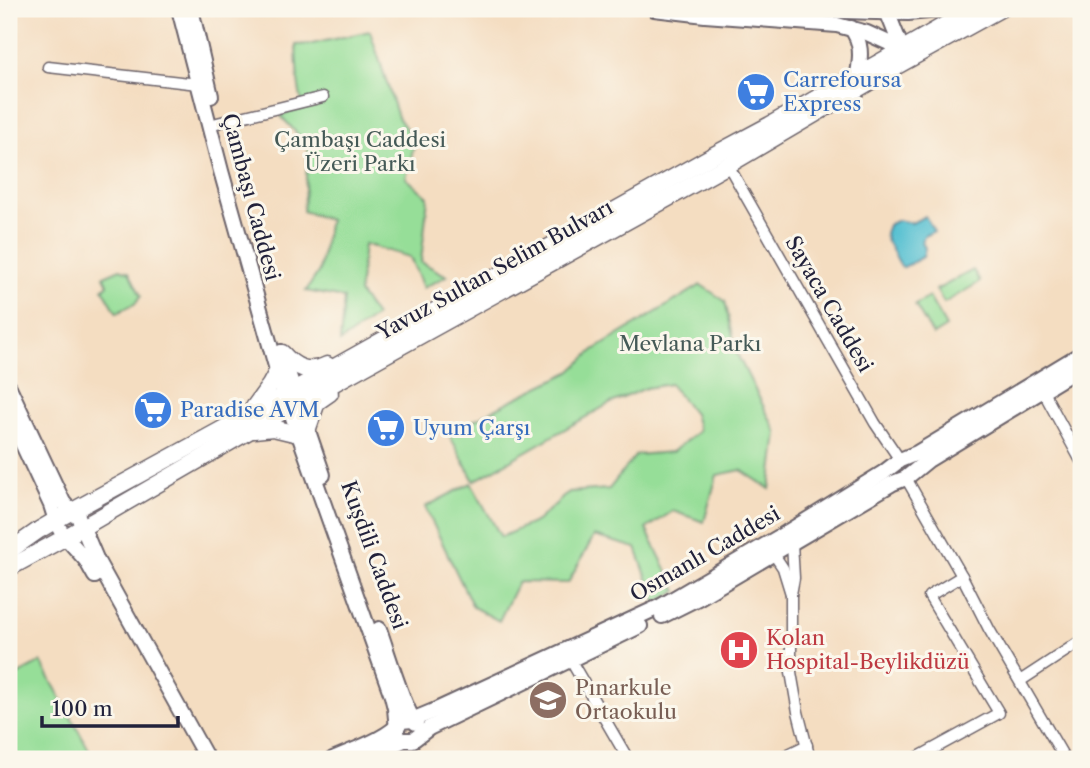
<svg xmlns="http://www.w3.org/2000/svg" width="1090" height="768" font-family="'Libre Caslon Text',serif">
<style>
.green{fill:#96de98;stroke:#5c806a;stroke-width:2}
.water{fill:#55c0d1;stroke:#3c7186;stroke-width:2}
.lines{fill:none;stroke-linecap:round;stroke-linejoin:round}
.street-casing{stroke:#6c636a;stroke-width:13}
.secondary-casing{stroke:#6c636a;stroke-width:18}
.primary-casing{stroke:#6c636a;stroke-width:19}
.street{stroke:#fff;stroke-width:10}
.secondary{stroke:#fff;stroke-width:14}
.primary{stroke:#fff;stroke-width:16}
.labels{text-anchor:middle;stroke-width:6;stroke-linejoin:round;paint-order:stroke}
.shop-label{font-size:21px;fill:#366cbe;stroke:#fbf7ec;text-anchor:start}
.park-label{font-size:21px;fill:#455a57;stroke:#fbf7ec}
.street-label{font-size:21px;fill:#22223b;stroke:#fbf7ec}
.health-label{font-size:21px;fill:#be3a42;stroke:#fbf7ec;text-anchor:start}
.education-label{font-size:21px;fill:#785e54;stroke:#fbf7ec;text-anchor:start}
</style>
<rect width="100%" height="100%" fill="#fbf7ec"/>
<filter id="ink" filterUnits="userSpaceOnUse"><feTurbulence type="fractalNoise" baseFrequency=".0143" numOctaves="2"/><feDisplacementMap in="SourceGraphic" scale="14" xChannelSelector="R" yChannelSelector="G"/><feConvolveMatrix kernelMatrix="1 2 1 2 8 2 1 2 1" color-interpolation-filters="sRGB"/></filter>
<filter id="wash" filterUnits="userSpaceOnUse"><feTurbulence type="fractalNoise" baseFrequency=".00686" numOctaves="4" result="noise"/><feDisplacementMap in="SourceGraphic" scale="28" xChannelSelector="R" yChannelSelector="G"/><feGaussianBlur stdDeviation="1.57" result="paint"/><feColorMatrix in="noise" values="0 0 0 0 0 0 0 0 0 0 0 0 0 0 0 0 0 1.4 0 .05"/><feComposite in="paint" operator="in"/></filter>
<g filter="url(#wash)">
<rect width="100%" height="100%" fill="#f4ddc1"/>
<g class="green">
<path d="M370 31 398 117 415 142 406 178 428 197 421 262 447 276 423 288 410 257 364 244 359 293 376 316 340 342 344 298 306 291 319 271 329 220 303 211 309 145 302 139 280 115 304 108C297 88 297 67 296 45L312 44Z"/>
<path d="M120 269 129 272 141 296 136 303 117 313 103 289 108 284 104 276Z"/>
<path d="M973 270 980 282 944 303 936 290Z"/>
<path d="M701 285 725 301 737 354 777 433 770 489 741 470 717 475 704 522 673 511 646 529 677 591 656 603 636 548 594 536 568 583 518 582 499 621 473 607 425 507 471 483 501 537 537 521 569 492 609 489 636 455 672 452 699 431 694 414 670 384 646 388 609 404 474 481 449 434 508 402 570 372 594 350Z"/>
<path d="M929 297 946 327 933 335 915 305Z"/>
<path d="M41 662 94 759H9V679Z"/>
</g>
<path class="water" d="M925 216 934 231 924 236 922 242 925 248 923 257 902 268 886 239 885 233 888 225 898 220 912 223Z"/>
</g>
<g filter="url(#ink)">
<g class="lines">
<g class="street-casing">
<g id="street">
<path d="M48 67 198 84"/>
<path d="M217 123 323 97"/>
<path d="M728 165 875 423 900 460"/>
<path d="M1043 391 1081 461"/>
<path d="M906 478 962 576 989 629 1065 759"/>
<path d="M789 539 792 543 794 578 791 594V672L798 712 810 759"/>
<path d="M771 550 783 568 791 594"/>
<path d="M571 661 628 759"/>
<path d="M1020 681 1081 641"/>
<path d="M778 759 807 745"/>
<path d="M915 759 999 713 929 596 962 576"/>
</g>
</g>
<g class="secondary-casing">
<g id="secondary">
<path d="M179 9 221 171 281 384 392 696 395 708 397 730"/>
<path d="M191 9 211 96"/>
<path d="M654 9 705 15 837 25 867 33 902 49"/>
<path d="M781 9 908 13 950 9"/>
<path d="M886 9 902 49"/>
<path d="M851 28C862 42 861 56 858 74"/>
<path d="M281 352 323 475"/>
<path d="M9 387 63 502 69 509 77 514 97 561 207 759"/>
<path d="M9 415 51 505 57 524 62 533 86 560 95 576"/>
<path d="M662 616 698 598 893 483 906 478 928 460 1081 367"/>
<path d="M379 629C386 648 405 713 416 723"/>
<path d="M333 759C355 749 386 740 402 721L412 720 436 710 661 606 786 533 883 473 900 460 917 453 1081 354"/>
<path d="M360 759 404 740H413L429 728 640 626"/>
</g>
</g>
<g class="primary-casing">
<g id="primary">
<path d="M282 353C295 368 308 374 327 365"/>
<path d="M252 410 270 385 277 372"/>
<path d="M254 430 273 428 298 434"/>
<path d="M307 431 317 402 330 393"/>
<path d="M9 551 39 530 56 520 274 401 712 156 770 125 973 9"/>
<path d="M9 568 66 537 280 413 728 165 893 68 1000 9"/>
</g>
</g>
<use href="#street" class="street"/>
<use href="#secondary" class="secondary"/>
<use href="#primary" class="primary"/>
</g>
</g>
<defs>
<g id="supermarket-disc" transform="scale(2.0125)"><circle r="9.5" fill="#3f7fe0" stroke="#fbf7ec"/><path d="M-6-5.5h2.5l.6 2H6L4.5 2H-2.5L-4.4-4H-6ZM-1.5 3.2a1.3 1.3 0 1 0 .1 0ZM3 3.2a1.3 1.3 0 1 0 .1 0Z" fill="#fff"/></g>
<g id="hospital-disc" transform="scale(2.0125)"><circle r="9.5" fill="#e0444e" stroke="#fbf7ec"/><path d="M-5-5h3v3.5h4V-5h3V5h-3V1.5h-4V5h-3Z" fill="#fff"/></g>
<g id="school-disc" transform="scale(2.0125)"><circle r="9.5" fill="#8d6e63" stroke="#fbf7ec"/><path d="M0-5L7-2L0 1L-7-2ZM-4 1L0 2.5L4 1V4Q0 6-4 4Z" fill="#fff"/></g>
</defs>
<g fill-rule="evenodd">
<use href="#supermarket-disc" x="756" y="92"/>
<use href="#supermarket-disc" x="153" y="410"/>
<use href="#supermarket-disc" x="386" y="428"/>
<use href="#hospital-disc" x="739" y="650"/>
<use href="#school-disc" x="548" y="700"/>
</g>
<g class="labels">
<g class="shop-label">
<text x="783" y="87">Carrefoursa<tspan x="783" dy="24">Express</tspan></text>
<text x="180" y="417">Paradise AVM</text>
<text x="413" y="435">Uyum Çarşı</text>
</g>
<g class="park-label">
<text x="360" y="147">Çambaşı Caddesi<tspan x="360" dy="24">Üzeri Parkı</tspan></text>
<text x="690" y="351">Mevlana Parkı</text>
</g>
<g class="street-label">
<text transform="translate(251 197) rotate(75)" y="7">Çambaşı Caddesi</text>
<text transform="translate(495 270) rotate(-29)" y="7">Yavuz Sultan Selim Bulvarı</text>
<text transform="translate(829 304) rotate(60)" y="7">Sayaca Caddesi</text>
<text transform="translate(705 554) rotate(-30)" y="7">Osmanlı Caddesi</text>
<text transform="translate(374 555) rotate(70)" y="7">Kuşdili Caddesi</text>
</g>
<g class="health-label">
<text x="766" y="645">Kolan<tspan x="766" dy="24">Hospital-Beylikdüzü</tspan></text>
</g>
<g class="education-label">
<text x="575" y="695">Pınarkule<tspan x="575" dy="24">Ortaokulu</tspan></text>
</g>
</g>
<rect width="1090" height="768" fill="none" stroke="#fbf7ec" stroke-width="35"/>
<path d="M42 716v10h136v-10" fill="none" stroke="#22223b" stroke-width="3.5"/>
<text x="52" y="716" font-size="21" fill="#22223b" stroke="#fbf7ec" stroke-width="5" paint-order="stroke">100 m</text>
</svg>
